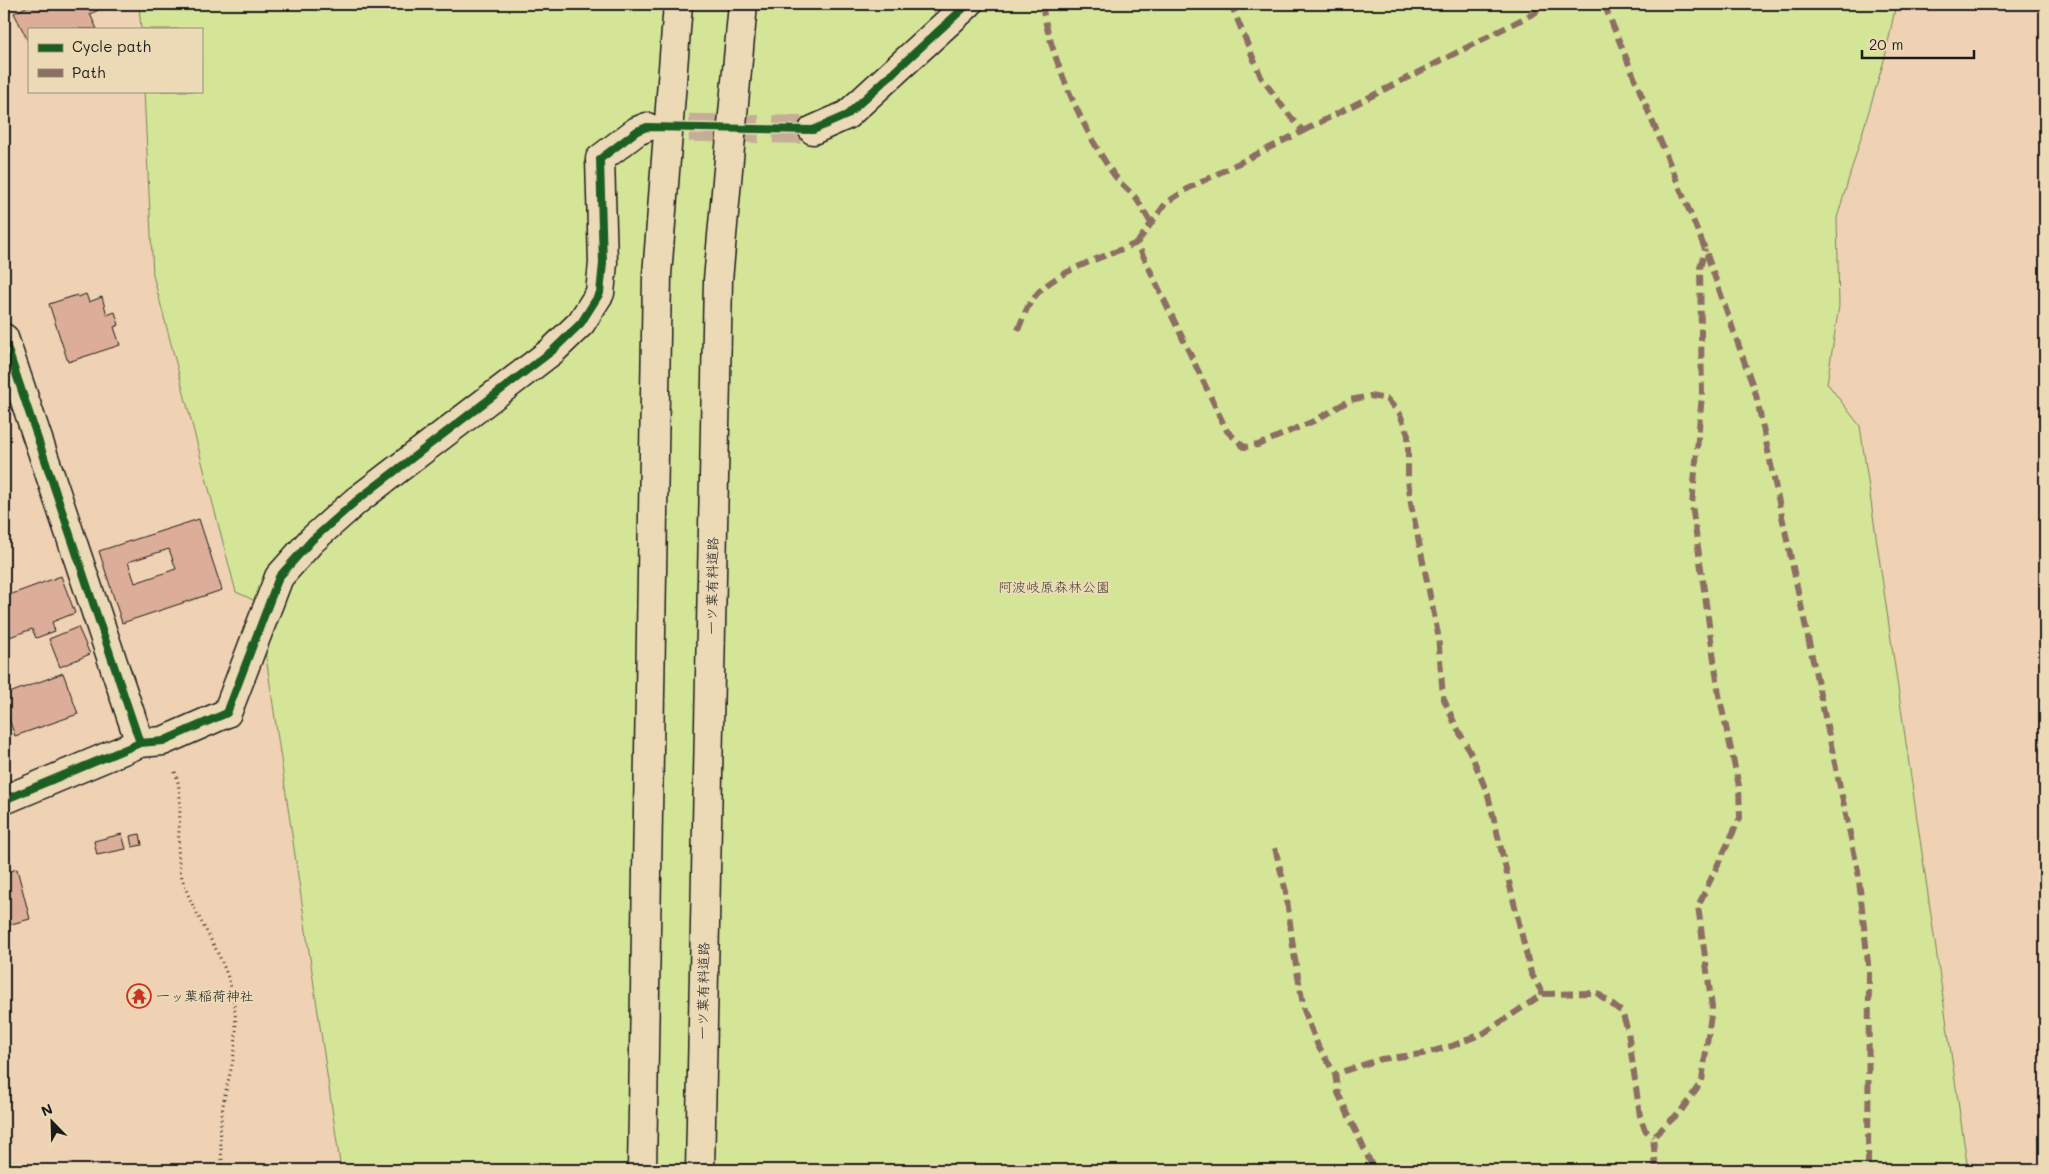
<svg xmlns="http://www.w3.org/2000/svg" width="2049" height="1174" font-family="Mali,'Klee One',sans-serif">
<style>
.green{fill:#d4e598;stroke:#78805a}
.building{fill:#dcad98;stroke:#1c1c1c;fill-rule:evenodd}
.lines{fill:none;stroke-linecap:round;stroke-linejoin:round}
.street-tunnel{stroke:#c5ae95;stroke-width:28;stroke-dasharray:28 14;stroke-linecap:butt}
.street-casing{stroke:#1c1c1c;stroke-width:31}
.primary-casing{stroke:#1c1c1c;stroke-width:31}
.path{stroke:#1c1c1c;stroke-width:3;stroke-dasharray:1 4;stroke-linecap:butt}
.street{stroke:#ecdab7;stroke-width:28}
.primary{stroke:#ecdab7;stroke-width:28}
.quiet{stroke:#8d6e63;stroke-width:6;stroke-dasharray:12 6;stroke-linecap:butt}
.cycleway-casing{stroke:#ecdab7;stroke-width:11}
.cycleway{stroke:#1b5e20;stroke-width:8}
.labels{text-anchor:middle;stroke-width:4;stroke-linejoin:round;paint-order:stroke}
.street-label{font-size:14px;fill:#1c1c1c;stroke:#ecdab7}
.park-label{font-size:14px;fill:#414435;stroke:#ecdab7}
.poi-label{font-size:14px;fill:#1c1c1c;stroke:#ecdab7;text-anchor:start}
</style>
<rect width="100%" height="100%" fill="#efd2b3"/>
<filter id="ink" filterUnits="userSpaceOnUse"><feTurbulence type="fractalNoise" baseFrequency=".02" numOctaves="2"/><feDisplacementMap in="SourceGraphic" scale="10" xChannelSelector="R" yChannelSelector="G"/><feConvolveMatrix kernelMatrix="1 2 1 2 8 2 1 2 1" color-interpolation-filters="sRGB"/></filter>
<g filter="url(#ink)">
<path class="green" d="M139 4H1896L1885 57 1837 218 1839 306 1827 383 1860 426 1968 1170H341L258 602 236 592 153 275 144 91H201V29H141Z"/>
<g class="building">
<path d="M32 4H111L90 14 97 29H29V43L14 13Z"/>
<path d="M86 294 89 302 102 297 107 315 115 312 119 325 114 327 120 345 68 362 49 304 77 295 78 297Z"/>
<path d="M199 519 222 590 122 623 99 551ZM169 549 176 569 135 583 128 562Z"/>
<path d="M61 576 75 613 52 622 55 631 36 638 32 629 4 639V597Z"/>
<path d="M78 627 90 654 60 667 49 639Z"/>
<path d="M63 673 78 714 15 736 4 705V695Z"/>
<path d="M122 834 126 849 97 855 94 841Z"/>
<path d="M140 834 142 845 132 847 130 836Z"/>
<path d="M17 869 30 919 4 926V873Z"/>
</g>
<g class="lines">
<path class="street-tunnel" d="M647 127 813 130"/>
<g class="street-casing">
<g id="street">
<path d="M813 130 847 115 968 4"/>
<path d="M4 338 140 743"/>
<path d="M4 800 140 743 163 741 227 713 279 577 312 540 356 501 552 351 581 323 600 293 603 263 600 159 637 131 647 127"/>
</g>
</g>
<g class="primary-casing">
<g id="primary">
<path d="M642 1170 657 275 678 4"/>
<path d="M700 1170 718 280 743 4"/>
</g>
</g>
<path class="path" d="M175 772C187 804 173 840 181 874 193 919 229 957 234 1004 236 1019 237 1039 234 1054 231 1074 224 1093 222 1113 219 1132 221 1152 223 1170"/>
<use href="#street" class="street"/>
<use href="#primary" class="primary"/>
<g class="quiet">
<path d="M1042 4C1050 56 1082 128 1112 172 1118 181 1127 189 1135 197 1141 205 1146 215 1151 223"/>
<path d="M1604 4 1705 249 1756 395 1858 871 1869 973 1868 1170"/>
<path d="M1303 131 1552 4"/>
<path d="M1137 243 1166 203 1189 188 1303 131 1285 110 1261 77 1231 4"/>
<path d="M1018 330C1023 318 1027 305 1036 295 1057 270 1107 256 1137 243L1227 431 1244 447 1258 445 1316 420 1350 400 1370 396 1387 399 1400 414 1408 435V479L1411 504 1438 634 1443 697 1454 722 1472 756 1488 795 1531 973 1543 994 1484 1033 1452 1046 1422 1054 1381 1059 1335 1074"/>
<path d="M1275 848 1286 892 1294 954 1304 1010 1318 1046 1335 1074 1338 1093 1374 1170"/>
<path d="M1543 994 1597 993 1622 1012 1628 1031 1640 1116 1645 1130 1653 1137"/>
<path d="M1656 1170 1653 1137 1681 1111 1702 1081 1712 1007 1698 906 1740 818 1739 786 1719 695 1692 505 1702 395 1700 268 1705 249"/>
</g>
<g class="cycleway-casing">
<g id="cycleway">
<path d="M4 338 140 743"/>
<path d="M4 800 140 743 163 741 227 713 279 577 312 540 356 501 552 351 581 323 600 293 603 263 600 159 637 131 647 127 813 130 847 115 968 4"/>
</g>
</g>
<use href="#cycleway" class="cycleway"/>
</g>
</g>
<defs>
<g id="temple-ring" transform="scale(1.25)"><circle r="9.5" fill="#ecdab7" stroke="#c8321e" stroke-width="1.5"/><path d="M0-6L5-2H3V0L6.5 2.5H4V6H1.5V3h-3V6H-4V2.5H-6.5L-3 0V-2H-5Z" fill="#c8321e"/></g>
</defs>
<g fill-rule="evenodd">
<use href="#temple-ring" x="139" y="996"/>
</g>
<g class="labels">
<g class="street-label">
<text transform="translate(712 586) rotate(-89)" y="5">一ツ葉有料道路</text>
<text transform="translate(703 991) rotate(-89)" y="5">一ツ葉有料道路</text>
</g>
<g class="park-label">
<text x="1054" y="592">阿波岐原森林公園</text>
</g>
<g class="poi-label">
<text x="156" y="1001">一ッ葉稲荷神社</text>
</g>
</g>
<rect width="2049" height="1174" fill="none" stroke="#ecdab7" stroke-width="20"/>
<rect x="10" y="10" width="2029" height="1154" fill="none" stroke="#1c1c1c" stroke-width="2" filter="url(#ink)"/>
<rect x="28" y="28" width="175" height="65" fill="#ecdab7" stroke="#998e79"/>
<rect x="38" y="44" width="25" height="8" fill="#1b5e20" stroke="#998e79"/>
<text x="72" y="52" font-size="15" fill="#1c1c1c">Cycle path</text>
<rect x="38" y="69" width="25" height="8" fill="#8d6e63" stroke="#998e79"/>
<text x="72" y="78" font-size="15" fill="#1c1c1c">Path</text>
<g transform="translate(52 1122) rotate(337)" stroke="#ecdab7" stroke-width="4" paint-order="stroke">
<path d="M0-4L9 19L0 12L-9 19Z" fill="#1c1c1c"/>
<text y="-8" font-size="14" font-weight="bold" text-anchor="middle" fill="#1c1c1c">N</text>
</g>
<path d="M1862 50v8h112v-8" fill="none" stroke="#1c1c1c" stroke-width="2.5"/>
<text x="1869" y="50" font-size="15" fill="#1c1c1c" stroke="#ecdab7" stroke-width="4" paint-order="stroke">20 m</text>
</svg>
